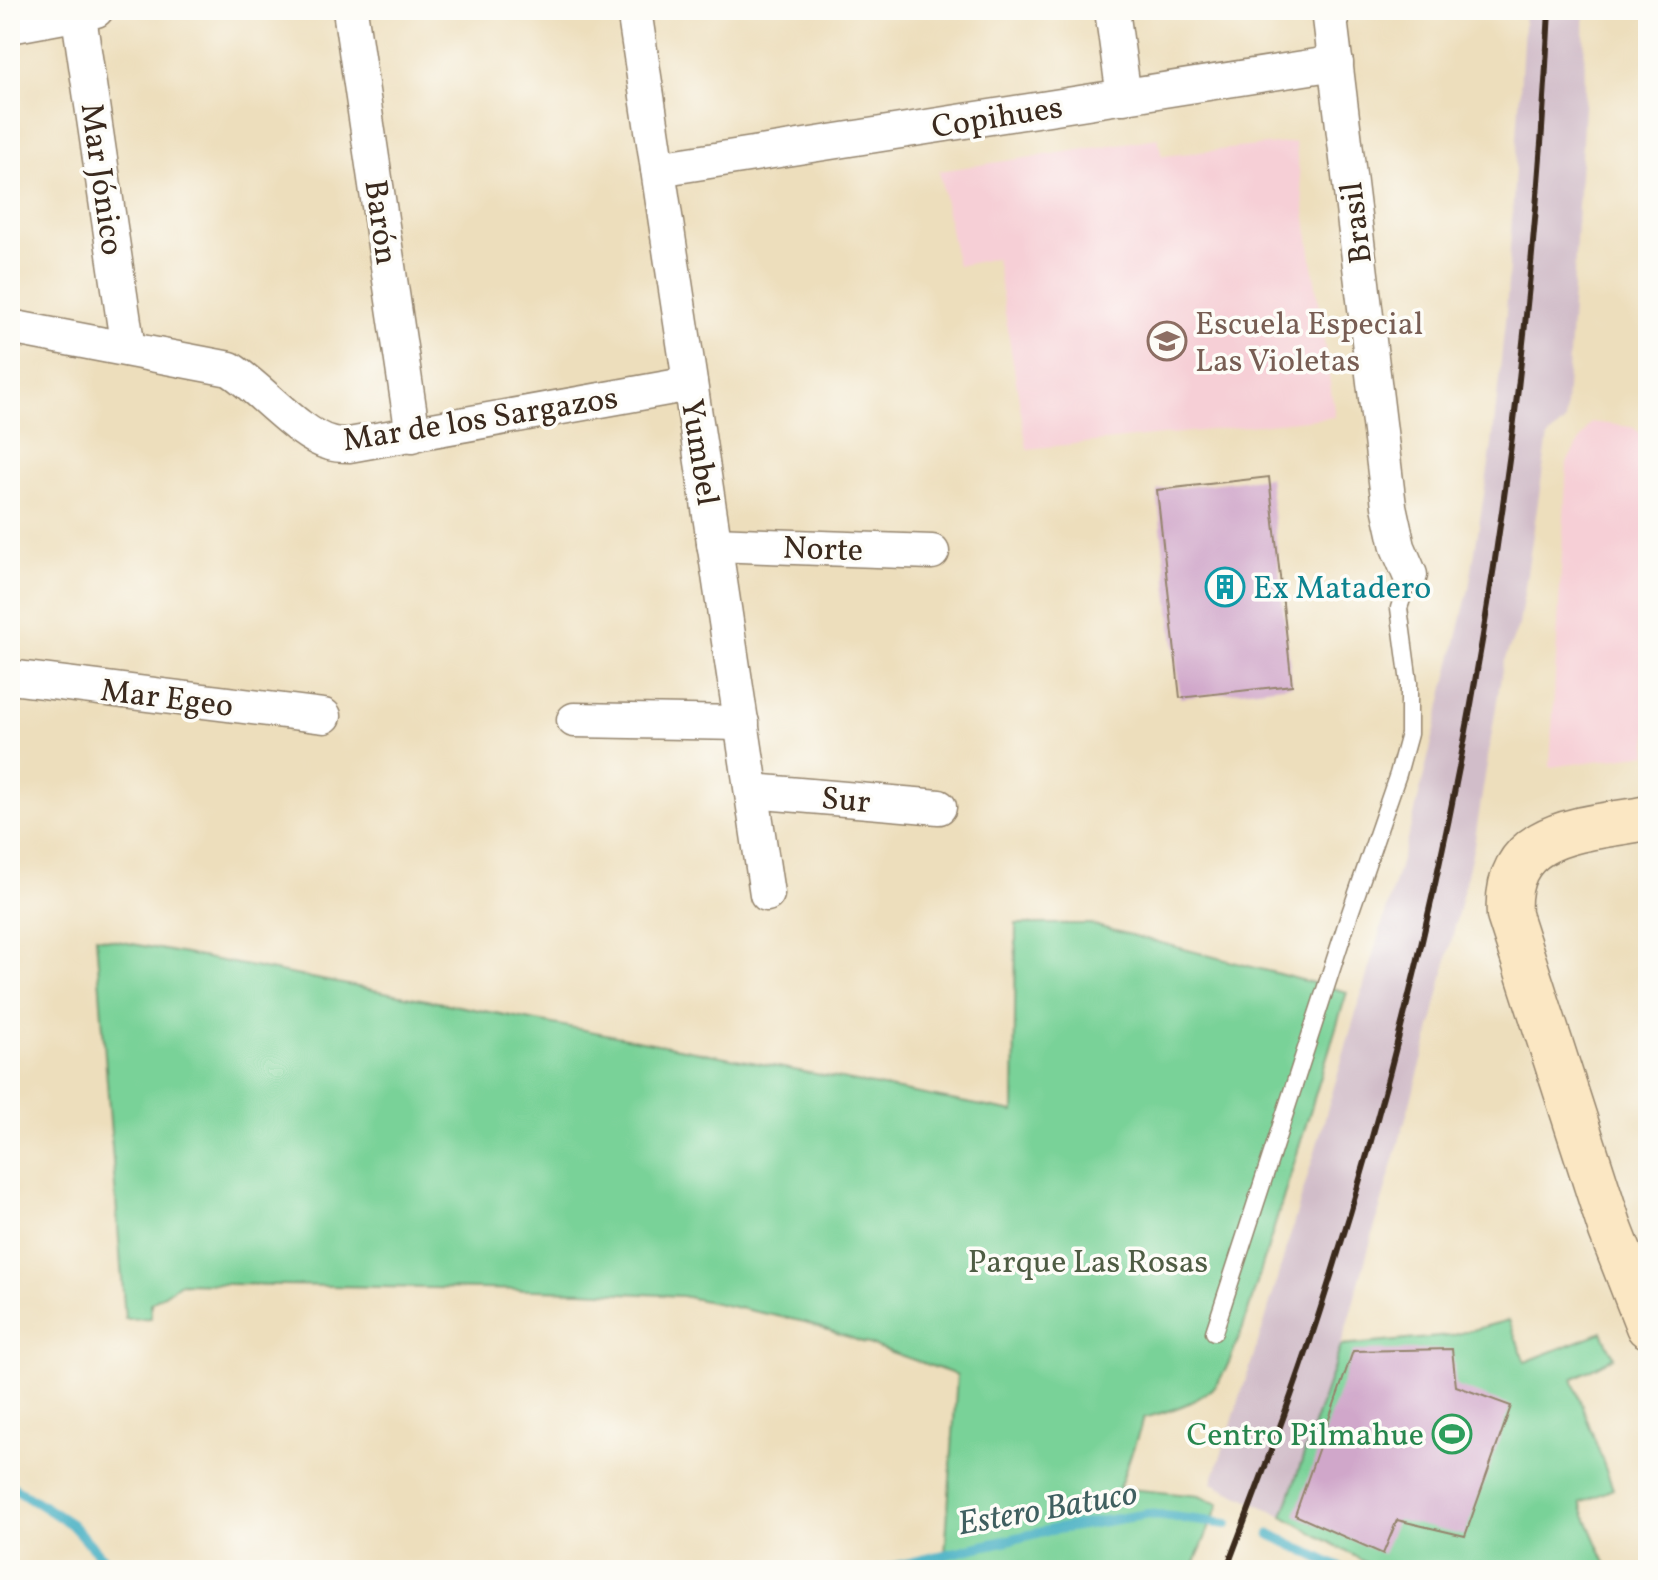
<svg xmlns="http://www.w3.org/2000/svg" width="1658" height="1580" font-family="Vollkorn,serif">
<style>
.built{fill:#f6cfd6}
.industrial{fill:#d1bdc9}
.green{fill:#79d298;stroke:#5a7e5b;stroke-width:2}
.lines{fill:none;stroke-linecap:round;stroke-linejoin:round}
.stream{stroke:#44afc2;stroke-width:10}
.building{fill:#d0a7ca}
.lane-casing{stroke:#94846d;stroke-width:19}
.street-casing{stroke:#94846d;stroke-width:37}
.secondary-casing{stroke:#94846d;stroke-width:47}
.lane{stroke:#fff;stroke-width:16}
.street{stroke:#fff;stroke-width:34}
.secondary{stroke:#fbe7c3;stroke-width:44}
.rail{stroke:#3b2a1e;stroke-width:6}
.labels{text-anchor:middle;stroke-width:7;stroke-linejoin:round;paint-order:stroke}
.street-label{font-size:32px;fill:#3b2a1e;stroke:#fdfcf7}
.education-label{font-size:32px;fill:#785e54;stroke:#fdfcf7;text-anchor:start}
.culture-label{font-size:32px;fill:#0d838f;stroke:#fdfcf7;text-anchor:start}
.park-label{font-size:32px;fill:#4e5c43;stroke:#fdfcf7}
.leisure-label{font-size:32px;fill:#27864d;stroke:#fdfcf7;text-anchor:end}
.water-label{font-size:34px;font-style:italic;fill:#3f5f60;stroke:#fdfcf7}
</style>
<rect width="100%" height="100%" fill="#fdfcf7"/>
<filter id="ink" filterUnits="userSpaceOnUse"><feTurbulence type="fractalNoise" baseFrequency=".0125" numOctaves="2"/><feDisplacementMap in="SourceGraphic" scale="16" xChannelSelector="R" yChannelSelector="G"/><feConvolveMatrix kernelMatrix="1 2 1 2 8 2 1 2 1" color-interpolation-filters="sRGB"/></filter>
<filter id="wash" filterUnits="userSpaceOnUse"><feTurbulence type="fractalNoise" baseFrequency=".006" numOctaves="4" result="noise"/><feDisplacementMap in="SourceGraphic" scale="32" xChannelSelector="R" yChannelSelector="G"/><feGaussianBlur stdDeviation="1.8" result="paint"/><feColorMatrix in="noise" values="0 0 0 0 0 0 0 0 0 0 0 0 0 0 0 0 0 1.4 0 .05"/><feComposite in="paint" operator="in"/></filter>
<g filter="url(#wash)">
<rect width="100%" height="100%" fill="#eddebc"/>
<g class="built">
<path d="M1158 138 1162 156 1295 142 1335 417 1027 449 996 258 957 266 939 171Z"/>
<path d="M1591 422 1632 427 1648 438V754L1550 767 1567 462Z"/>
</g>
<path class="industrial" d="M1525 10H1584L1585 92 1565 422 1548 437 1519 625 1503 663 1474 845 1428 1040 1341 1346 1283 1516 1212 1483 1264 1324 1414 816 1469 588 1492 445 1506 313Z"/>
<g class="green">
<path d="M1016 924H1089L1347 992 1243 1328C1236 1344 1231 1361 1222 1376 1208 1401 1169 1411 1144 1418L1119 1488 1199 1496 1219 1504 1192 1570H944L957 1375 805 1322 682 1296 581 1291 181 1283 151 1303V1318L125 1319 96 937 1014 1112Z"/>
<path d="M1509 1320 1525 1362 1602 1332 1614 1357 1572 1379 1613 1489 1580 1503 1609 1570H1379L1283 1516 1341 1346 1450 1336Z"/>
</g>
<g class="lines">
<g class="stream">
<path d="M10 1485 71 1524 114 1570"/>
<path d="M1270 1534 1344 1570"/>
<path d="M879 1570 1051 1530 1148 1514 1227 1524"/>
</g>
</g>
<g id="blocks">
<g class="building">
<path d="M1269 477 1292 685 1180 698 1157 490Z"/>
<path d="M1452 1349 1456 1386 1511 1406 1465 1536 1397 1520 1383 1554 1295 1515 1353 1351Z"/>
</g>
</g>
</g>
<g filter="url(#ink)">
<use href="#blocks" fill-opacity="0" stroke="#94846d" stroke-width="2"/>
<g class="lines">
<g class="lane-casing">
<path id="lane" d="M1214 1332 1348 919 1398 774 1409 734V683L1399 608 1410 575"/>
</g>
<g class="street-casing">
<g id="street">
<path d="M78 10 128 349"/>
<path d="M350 10 413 435"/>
<path d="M634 10 767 894"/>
<path d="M1112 10 1124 97"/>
<path d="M1329 10 1389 506 1398 547 1410 575"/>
<path d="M10 26 96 10"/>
<path d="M658 169 1336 63"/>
<path d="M10 327 230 369C260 388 300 436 330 443 336 445 343 445 349 445L690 384"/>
<path d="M714 544 932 552"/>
<path d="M10 677 324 716"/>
<path d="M574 720 742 723"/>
<path d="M752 791 939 807"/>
</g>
</g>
<g class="secondary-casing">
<path id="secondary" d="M1648 818C1584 830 1503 828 1509 915L1611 1231 1648 1326"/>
</g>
<use href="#lane" class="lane"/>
<use href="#street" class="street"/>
<use href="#secondary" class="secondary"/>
<path class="rail" d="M1226 1570C1260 1480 1295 1390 1324 1298 1457 881 1528 446 1549 10"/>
</g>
</g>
<defs>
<g id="school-ring" transform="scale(2)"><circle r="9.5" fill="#fdfcf7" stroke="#8d6e63" stroke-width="1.5"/><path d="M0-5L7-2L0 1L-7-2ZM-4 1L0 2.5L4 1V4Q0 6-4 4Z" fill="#8d6e63"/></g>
<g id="building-ring" transform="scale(2)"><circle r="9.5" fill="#fdfcf7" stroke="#0f9aa8" stroke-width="1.5"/><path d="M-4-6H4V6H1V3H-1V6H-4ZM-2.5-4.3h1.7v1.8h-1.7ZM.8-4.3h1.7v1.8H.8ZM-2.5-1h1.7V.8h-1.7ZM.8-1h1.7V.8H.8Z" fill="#0f9aa8"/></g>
<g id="stadium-ring" transform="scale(2)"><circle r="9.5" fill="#fdfcf7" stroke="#2e9e5b" stroke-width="1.5"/><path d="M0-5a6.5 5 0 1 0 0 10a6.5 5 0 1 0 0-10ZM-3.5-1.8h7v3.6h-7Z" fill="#2e9e5b"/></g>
</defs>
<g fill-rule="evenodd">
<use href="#school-ring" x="1167" y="341"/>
<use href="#building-ring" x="1225" y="587"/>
<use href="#stadium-ring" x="1452" y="1434"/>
</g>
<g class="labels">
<g class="street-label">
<text transform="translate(997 116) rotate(-9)" y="11">Copihues</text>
<text transform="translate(103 179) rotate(82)" y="11">Mar Jónico</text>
<text transform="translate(382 222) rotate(82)" y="11">Barón</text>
<text transform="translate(1355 223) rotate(-97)" y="11">Brasil</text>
<text transform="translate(480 418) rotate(-9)" y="11">Mar de los Sargazos</text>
<text transform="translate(701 452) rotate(81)" y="11">Yumbel</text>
<text transform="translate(823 548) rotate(2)" y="11">Norte</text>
<text transform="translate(167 697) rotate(7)" y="11">Mar Egeo</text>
<text transform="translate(846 799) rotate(5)" y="11">Sur</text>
</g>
<g class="education-label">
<text x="1195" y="334">Escuela Especial<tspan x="1195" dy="37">Las Violetas</tspan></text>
</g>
<g class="culture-label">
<text x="1253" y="598">Ex Matadero</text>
</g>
<g class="park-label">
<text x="1088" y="1272">Parque Las Rosas</text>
</g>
<g class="leisure-label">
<text x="1424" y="1445">Centro Pilmahue</text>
</g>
<g class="water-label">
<text transform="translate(1047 1507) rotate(-10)" y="12">Estero Batuco</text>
</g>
</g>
<rect width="1658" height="1580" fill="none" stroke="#fdfcf7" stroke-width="40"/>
</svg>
